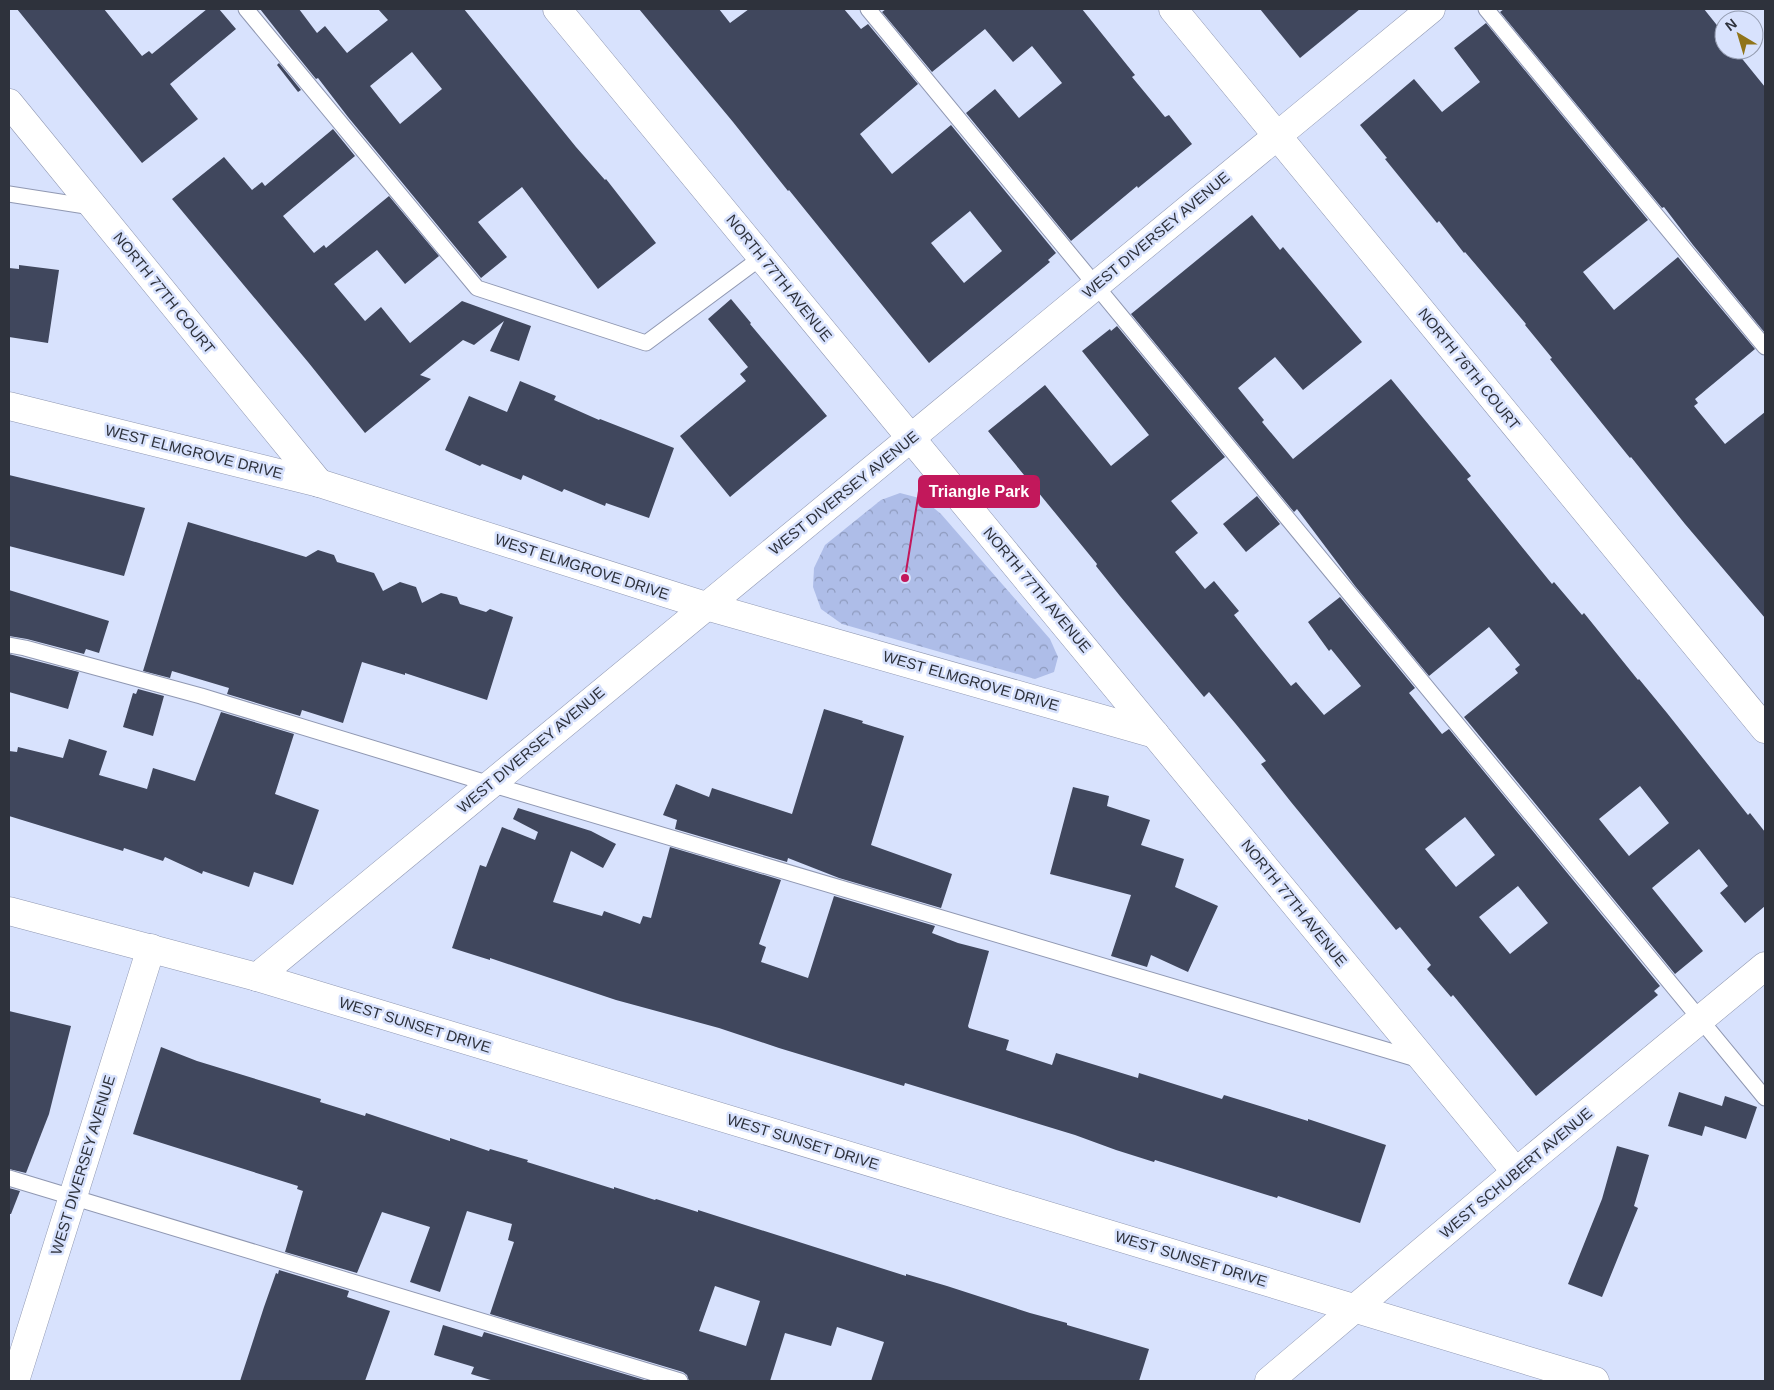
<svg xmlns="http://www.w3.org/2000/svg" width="1774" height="1390" font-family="Helvetica,sans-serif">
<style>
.forest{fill:url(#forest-crowns)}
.building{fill:#40475d;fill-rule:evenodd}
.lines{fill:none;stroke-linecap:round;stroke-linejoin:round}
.lane-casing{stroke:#9098b2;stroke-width:17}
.street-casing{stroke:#9098b2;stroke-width:29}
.lane{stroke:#fff;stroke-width:15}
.street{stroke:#fff;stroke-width:28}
.labels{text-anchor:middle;stroke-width:5;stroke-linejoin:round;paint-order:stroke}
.street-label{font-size:15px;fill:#2e323c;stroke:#d8e2fd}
.leader{fill:none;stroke:#c2185b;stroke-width:2}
.callout-dot{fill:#c2185b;stroke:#d8e2fd;stroke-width:2}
.callout{fill:#c2185b;stroke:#c2185b;stroke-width:2}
.callout-label{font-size:16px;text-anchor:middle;font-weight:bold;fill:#fff}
</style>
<defs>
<pattern id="forest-crowns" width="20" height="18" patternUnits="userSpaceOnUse" patternTransform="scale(1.25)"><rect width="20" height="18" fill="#aebde8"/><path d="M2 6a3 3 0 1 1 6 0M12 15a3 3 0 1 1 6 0" fill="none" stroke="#8e9abd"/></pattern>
</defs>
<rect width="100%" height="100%" fill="#d8e2fd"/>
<path class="forest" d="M900 493 923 499 941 514 1050 639 1058 657 1054 672 1035 679 842 624 821 609 813 587 814 568 825 545 881 500Z"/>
<g class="building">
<path d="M17 9H104L142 56 149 51 152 54 207 9H219L236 29 170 84 198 119 142 163Z"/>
<path d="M260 9H299L317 33 325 26 347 53 388 20 378 9H464L576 147 605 180 606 179 656 243 598 289 522 187 478 222 507 257 481 278 348 117 318 78 316 79 286 42ZM412 52 442 89 400 124 370 86Z"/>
<path d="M639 9H719L730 23 749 9H844L861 29 868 24 918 84 860 134 892 174 951 125 1056 253 1048 260 1050 262 929 363 789 190 788 191 733 122ZM970 211 1002 251 964 283 931 243Z"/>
<path d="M886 9H1082L1135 75 1132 77 1165 117 1169 115 1192 144 1138 188 1137 186 1071 241 966 113 995 89 1019 118 1062 83 1032 46 1013 62 985 29 932 72 882 12Z"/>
<path d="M1260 9H1360L1300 58Z"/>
<path d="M1504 9H1704L1724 34V50H1735L1765 87V333L1693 245 1664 207 1662 208 1500 12Z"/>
<path d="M1486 23 1648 220 1583 272 1614 310 1678 257 1755 349 1695 399 1698 403 1694 406 1725 444 1765 412V618L1685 524 1631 457 1630 458 1550 359 1552 358 1525 325 1526 324 1465 252 1464 253 1439 221 1437 223 1385 159 1387 158 1360 125 1414 79 1442 112 1480 82 1454 48Z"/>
<path d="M279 63 301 90 298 92 277 65Z"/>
<path d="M333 129 355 156 283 216 314 253 324 245 326 248 389 196 439 256 405 284 377 250 334 284 365 321 381 307 410 343 462 301 531 326 519 361 490 351 504 321 474 345 463 340 420 375 431 379 365 433 308 362 172 199 224 157 252 190 262 182 265 186Z"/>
<path d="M1252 215 1280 250 1283 247 1362 342 1303 390 1275 357 1238 388 1264 420 1262 422 1293 459 1391 379 1471 476 1467 479 1552 584 1554 582 1582 615 1584 613 1638 680 1639 679 1667 713 1748 815 1750 813 1765 832V906L1745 923 1720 893 1728 886 1699 849 1652 888 1703 951 1675 974 1464 717 1518 673 1515 669 1520 665 1489 627 1429 676 1355 586 1297 509 1294 512 1131 314ZM1640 786 1669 823 1629 856 1599 819Z"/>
<path d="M19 265 59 270 48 343 9 337V268L19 269Z"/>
<path d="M731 299 751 323 750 324 827 416 730 497 680 436 746 381 740 374 748 367 708 319Z"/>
<path d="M1117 326 1225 457 1171 501 1198 533 1175 552 1205 589 1214 581 1239 611 1234 615 1261 649 1291 686 1296 682 1324 715 1361 686 1331 649 1329 651 1308 622 1340 597 1415 688 1409 693 1442 734 1449 729 1660 986 1654 991 1658 995 1536 1096 1453 995 1451 997 1427 969 1431 965 1400 927 1396 930 1291 802 1261 764 1266 761 1235 723 1209 692 1204 697 1120 596 1096 566 1097 564 988 431 1045 385 1111 466 1149 435 1082 351 1110 329 1111 331ZM1465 817 1495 855 1456 887 1425 849ZM1518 886 1548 923 1510 954 1479 917Z"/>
<path d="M520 381 556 396 554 400 599 420 600 419 674 448 649 518 606 503 605 506 564 489 562 492 523 475 521 480 482 464 480 466 445 450 469 396 507 412Z"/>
<path d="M9 475 145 508 124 576 9 546Z"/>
<path d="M1257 496 1280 524 1246 552 1223 524Z"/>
<path d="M188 522 306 557 318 550 334 555 337 562 374 573 383 591 400 582 416 587 422 603 441 593 457 597 460 604 486 612 490 609 513 617 487 700 405 673V675L362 662 343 723 302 710 300 716 227 694 229 688 172 671 170 678 143 671Z"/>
<path d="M9 590 109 621 99 653 86 649 84 654 27 639 9 636Z"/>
<path d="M9 654 79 672 68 709 9 692Z"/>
<path d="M138 689 164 696 153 736 123 727 133 693 136 694Z"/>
<path d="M824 709 863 721 862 723 904 736 871 845 952 874 941 908 839 878 788 858 787 862 675 829 677 820 663 815 676 784 709 797 712 788 792 814Z"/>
<path d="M221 712 294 734 275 794 319 810 293 885 254 872 249 887 203 871 202 874 165 857 163 861 124 848 123 851 9 816V751L17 752 18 747 63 758 69 739 107 751 99 775 147 789 153 768 195 781Z"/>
<path d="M1073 787 1109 796 1107 806 1150 820 1141 845 1184 859 1175 887 1218 906 1188 972 1151 955 1147 967 1111 956 1131 895 1050 874Z"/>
<path d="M518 808 591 831 616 844 603 868 571 851 553 902 602 916 604 911 640 924 643 916 651 918 670 847 781 880 759 944 766 947 761 962 808 978 834 896 935 926 932 933 958 943 989 951 968 1026 969 1028 1009 1040 1006 1050 1052 1065 1056 1053 1138 1078 1139 1073 1222 1099 1224 1095 1308 1121V1119L1386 1145 1360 1223 1278 1196 1277 1198 1155 1160 1154 1162 1116 1150 1075 1135 905 1083 904 1086 779 1048 719 1028 616 1000 490 958V960L452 948 480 865 486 867 502 827 535 840 538 832 513 819Z"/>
<path d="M9 1011 71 1026 49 1114 26 1173 9 1169Z"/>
<path d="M161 1047 197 1061 321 1099 320 1102 365 1116 366 1113 450 1141V1138L489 1151 490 1149 528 1160 527 1162 614 1189V1187L655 1200 656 1199 698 1212V1210L906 1276V1274L947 1286 1030 1313 1067 1323V1325L1149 1349 1139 1381H871L884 1342 837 1327 831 1346 785 1333 770 1381H689L687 1375 683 1372 490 1314 514 1242 508 1240 512 1224 467 1211 440 1292 410 1282 430 1227 382 1212 357 1273 285 1252 303 1191 297 1189 298 1186 133 1134ZM715 1286 760 1301 746 1346 699 1331Z"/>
<path d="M1679 1092 1722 1106 1725 1096 1757 1107 1746 1139 1705 1126 1702 1136 1668 1126Z"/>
<path d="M1617 1146 1649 1155 1634 1206 1638 1208 1602 1297 1568 1284 1602 1199Z"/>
<path d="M9 1188 20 1191 11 1214H9Z"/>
<path d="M279 1270 349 1291 347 1297 390 1311 365 1381H240L264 1307 276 1273 278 1274Z"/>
<path d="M443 1325 482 1337 484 1332 648 1381H494L471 1374 474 1367 434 1355Z"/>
</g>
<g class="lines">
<g class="lane-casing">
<g id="lane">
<path d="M246 9 477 288 646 343 762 257"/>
<path d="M868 9 1765 1098"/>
<path d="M1486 9 1765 347"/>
<path d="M9 194 92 207"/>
<path d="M9 645 25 648 201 696 490 784 1420 1060"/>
<path d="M9 1178 680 1381"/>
</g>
</g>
<g class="street-casing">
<g id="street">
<path d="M557 9 1516 1172"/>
<path d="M1173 9 1765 729"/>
<path d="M9 103 319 483"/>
<path d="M9 406 319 483 706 606 1155 734"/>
<path d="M9 911 257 977 1595 1381"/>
<path d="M257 977 1431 9"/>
<path d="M15 1381 151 948"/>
<path d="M1269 1381 1516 1172 1765 966"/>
</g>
</g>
<use href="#lane" class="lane"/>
<use href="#street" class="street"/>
</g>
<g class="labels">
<g class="street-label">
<text transform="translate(1156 235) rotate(-40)" y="5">WEST DIVERSEY AVENUE</text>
<text transform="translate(779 278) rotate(51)" y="5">NORTH 77TH AVENUE</text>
<text transform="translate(164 293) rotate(51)" y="5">NORTH 77TH COURT</text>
<text transform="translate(1469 369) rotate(51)" y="5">NORTH 76TH COURT</text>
<text transform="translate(194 452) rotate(14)" y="5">WEST ELMGROVE DRIVE</text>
<text transform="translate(844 493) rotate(-39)" y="5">WEST DIVERSEY AVENUE</text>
<text transform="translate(582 567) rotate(18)" y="5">WEST ELMGROVE DRIVE</text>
<text transform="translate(1037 590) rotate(50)" y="5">NORTH 77TH AVENUE</text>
<text transform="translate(971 681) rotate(16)" y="5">WEST ELMGROVE DRIVE</text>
<text transform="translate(531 750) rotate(-40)" y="5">WEST DIVERSEY AVENUE</text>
<text transform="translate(1294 903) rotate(51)" y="5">NORTH 77TH AVENUE</text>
<text transform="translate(415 1025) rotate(17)" y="5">WEST SUNSET DRIVE</text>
<text transform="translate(803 1142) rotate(17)" y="5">WEST SUNSET DRIVE</text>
<text transform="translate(83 1165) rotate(-73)" y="5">WEST DIVERSEY AVENUE</text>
<text transform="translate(1516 1173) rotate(-40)" y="5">WEST SCHUBERT AVENUE</text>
<text transform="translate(1191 1259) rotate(17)" y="5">WEST SUNSET DRIVE</text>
</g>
</g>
<path class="leader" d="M905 578L919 491"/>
<circle class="callout-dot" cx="905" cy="578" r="5"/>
<rect class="callout" x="919" y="476" width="120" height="31" rx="5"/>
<g class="callout-label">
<text x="979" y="497">Triangle Park</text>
</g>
<rect width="1774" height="1390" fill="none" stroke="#2e323c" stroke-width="20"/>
<g transform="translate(1739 35) rotate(322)"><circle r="24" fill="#d8e2fd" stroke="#949cb0"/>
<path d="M0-4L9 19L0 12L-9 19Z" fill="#90741a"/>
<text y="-8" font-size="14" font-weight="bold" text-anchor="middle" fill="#2e323c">N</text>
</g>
</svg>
